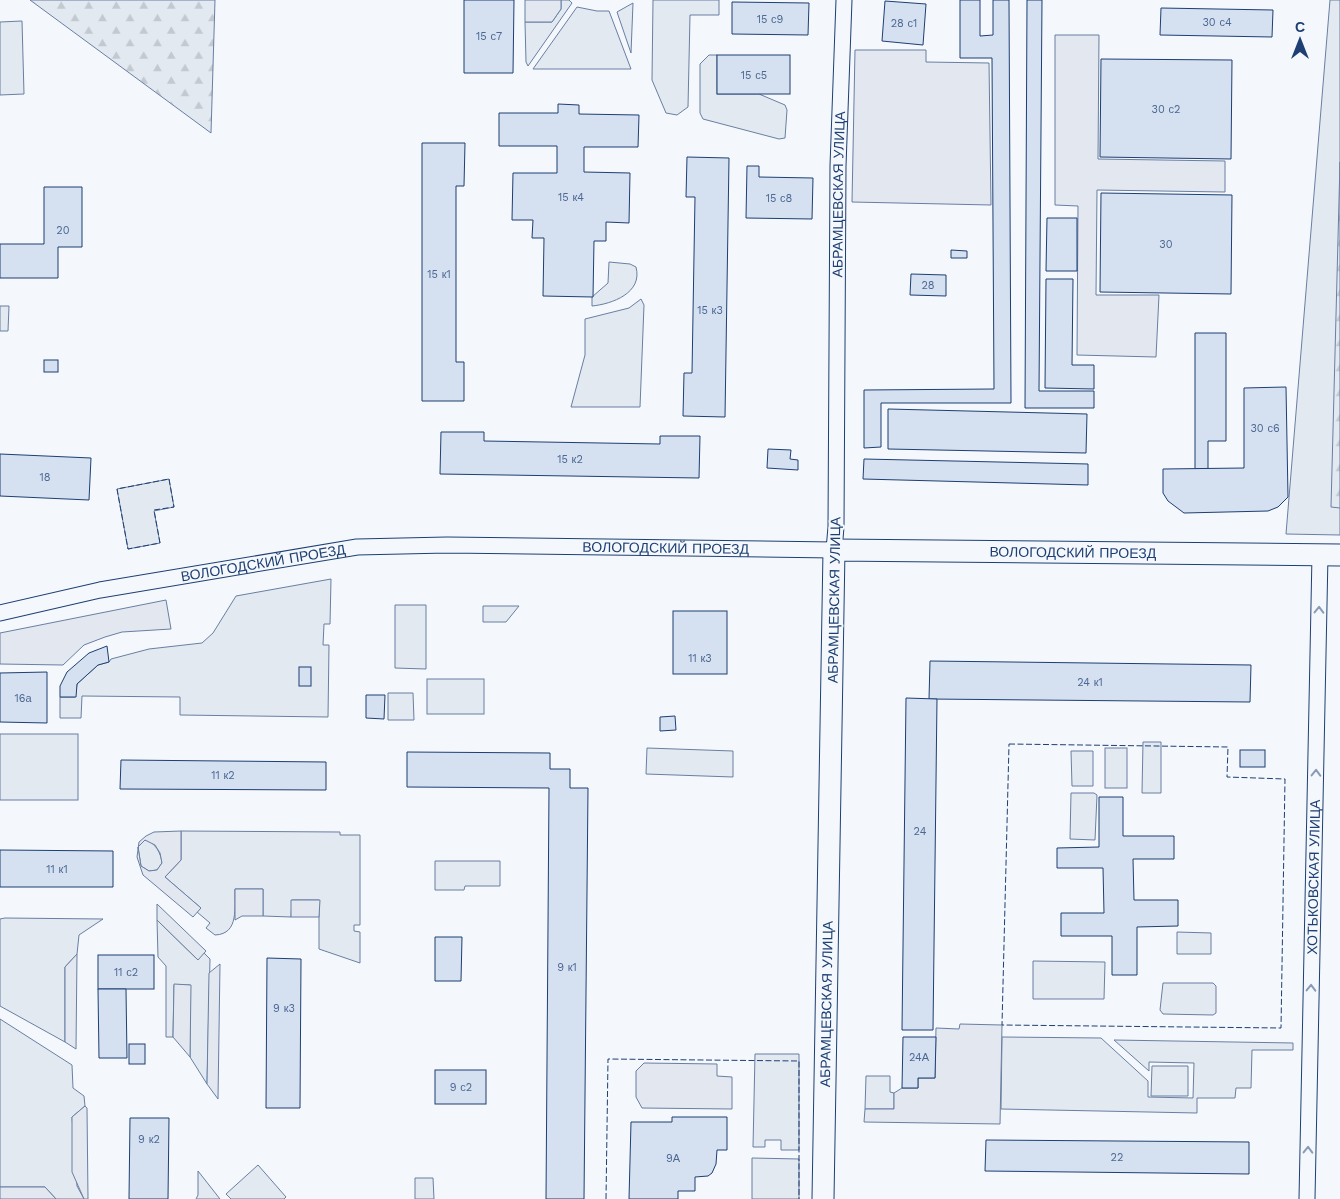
<svg xmlns="http://www.w3.org/2000/svg" width="1340" height="1199" font-family="'Work Sans',sans-serif">
<style>
.green{fill:#e3e9f0;stroke:#687fa3}
.forest{fill:url(#forest-firs);stroke:#687fa3}
.parking{fill:#e3e8f0;stroke:#687fa3;fill-rule:evenodd}
.building{fill:#d5e0f0;stroke:#1d3f73}
.lines{fill:none;stroke-linecap:round;stroke-linejoin:round}
.street-casing{stroke:#1d3f73;stroke-width:17}
.secondary-casing{stroke:#1d3f73;stroke-width:23}
.street{stroke:#f4f7fb;stroke-width:15}
.secondary{stroke:#f4f7fb;stroke-width:21}
.fence{stroke:#1d3f73;stroke-width:1;stroke-dasharray:6 2.5;stroke-linecap:butt}
.oneway{stroke:#889bb7}
.labels{text-anchor:middle;stroke-width:4;stroke-linejoin:round;paint-order:stroke}
.number-label{font-size:11px;fill:#4b6792}
.street-label{font-size:14px;fill:#1d3f73;stroke:#f4f7fb}
</style>
<defs>
<pattern id="forest-firs" width="22" height="20" patternUnits="userSpaceOnUse" patternTransform="scale(1.25)"><rect width="22" height="20" fill="#e3e9f0"/><path d="M5 1l3.5 6h-7zM16 11l3.5 6h-7z" fill="#c2c9d1"/></pattern>
</defs>
<rect width="100%" height="100%" fill="#f4f7fb"/>
<g class="green">
<path d="M561 0H569L572 3 528 66 526 62 525 22H552L561 9Z"/>
<path d="M653 0H719V15H690L688 107 677 115 666 113 652 80Z"/>
<path d="M1330 0H1340V535L1286 534Z"/>
<path d="M633 3 631 53 617 12Z"/>
<path d="M577 7 597 11H609L631 69H533Z"/>
<path d="M22 21 24 94 0 95V22Z"/>
<path d="M709 55H717V94H759L785 105 787 110 785 138 779 139 703 119 700 113V64Z"/>
<path d="M609 262 630 264 636 267C643 293 612 304 592 306V297L608 283Z"/>
<path d="M641 299 644 305 640 407H571L585 355V319L629 308Z"/>
<path d="M0 306H9L8 331H0Z"/>
<path d="M169 479 174 507 154 511 160 543 128 549 117 489Z"/>
<path d="M331 579 330 624H324L323 645H329L328 717 180 715V697L82 696 81 718H60V697H75L77 684 98 665 109 662 111 659 149 649 202 643 213 633 236 596Z"/>
<path d="M395 605H426V669L395 668Z"/>
<path d="M483 606H519L506 622H483Z"/>
<rect x="427" y="679" width="57" height="35"/>
<path d="M388 693H413L414 720H388Z"/>
<rect x="0" y="734" width="78" height="66"/>
<path d="M1143 742H1161V793H1142Z"/>
<path d="M647 748 733 751V777L646 774Z"/>
<rect x="1105" y="748" width="22" height="40"/>
<path d="M1071 751H1093V786H1072Z"/>
<path d="M1071 793H1094L1097 795 1095 840 1070 839Z"/>
<path d="M181 831 340 832V835H360V925H354V931L360 932V963L319 949V900H292L291 917 263 916V889H235C234 906 240 934 215 935L206 928 210 923 197 912 201 908 165 877 181 860Z"/>
<path d="M145 840C155 842 161 853 162 863L157 870 149 871 141 866 138 847Z"/>
<path d="M435 861H500V886H465L464 890H435Z"/>
<path d="M5 918 103 919 79 935 77 954 65 967V1042L0 1006V919Z"/>
<path d="M157 920 197 959 204 953 210 959 207 1084 190 1057V985H174L173 1037H166V966L158 957Z"/>
<path d="M1177 932 1211 933V954H1177Z"/>
<path d="M1033 961 1105 962 1104 999H1033Z"/>
<path d="M1163 983H1213L1216 986V1013L1213 1015 1163 1014 1160 1010Z"/>
<path d="M0 1019 72 1065 73 1088 84 1096 85 1106 72 1117 77 1186 84 1199H56L45 1187H0Z"/>
<path d="M1002 1037 1101 1038 1148 1081V1097L1193 1098 1194 1063 1149 1062V1071L1114 1040 1293 1043V1050H1252L1251 1088H1236L1235 1098H1197V1113L1001 1109Z"/>
<path d="M755 1054H799V1150H781V1140H765V1147H753Z"/>
<path d="M1152 1066H1188V1096H1151Z"/>
<path d="M866 1076H890V1092L894 1093V1109H865Z"/>
<path d="M752 1158 799 1159V1199H752Z"/>
<path d="M258 1165 286 1197 284 1199H231L226 1194Z"/>
<path d="M198 1171 220 1199H196L198 1195Z"/>
<path d="M415 1178H433L434 1199H415Z"/>
</g>
<g class="forest">
<path d="M30 0H215L211 133Z"/>
<path d="M1340 162V508L1331 507Z"/>
</g>
<g class="parking">
<path d="M525 0H561V9L552 22H525Z"/>
<path d="M1055 35H1099L1098 159 1225 161V192L1097 190 1096 295H1159L1156 357 1077 355 1078 206 1055 205Z"/>
<path d="M855 50H926V62L989 63 991 205 852 202Z"/>
<path d="M166 600 171 629 122 632 105 637 84 645 63 665 0 664V633Z"/>
<path d="M181 831V860L165 877 201 908 193 917 143 875 137 857 139 842 146 836 154 832ZM145 840 155 845 160 853 162 863 157 870 149 871 141 866 138 847Z"/>
<path d="M235 889H263V916H242L235 920Z"/>
<path d="M291 900H320L319 917H291Z"/>
<path d="M157 904 206 951 198 960 157 920Z"/>
<path d="M77 954 76 1049 65 1042V967Z"/>
<path d="M220 964 218 1099 207 1084 209 973Z"/>
<path d="M174 984 191 985 190 1057 173 1037Z"/>
<path d="M960 1024 1002 1025 1000 1124 864 1122 865 1109H894V1093L902 1088H918V1078H935L936 1028 959 1029Z"/>
<path d="M644 1063 717 1064V1076L732 1077V1109L642 1108 636 1097V1071Z"/>
<path d="M85 1106 87 1108 88 1199H84L72 1172V1117Z"/>
<path d="M0 1187H45L56 1199H0Z"/>
</g>
<g class="building">
<path d="M464 0H514L513 73H464Z"/>
<path d="M960 0H980V36L993 35V0H1009L1011 403H881V447L864 448V390L994 389 992 58H960Z"/>
<path d="M1027 0H1042L1039 391H1094V408H1025Z"/>
<path d="M885 1 926 4 923 45 882 41Z"/>
<path d="M732 2 809 3 808 35 732 34Z"/>
<path d="M1161 8 1273 10 1272 37 1160 35Z"/>
<rect x="717" y="55" width="73" height="39"/>
<path d="M1101 59 1232 60 1231 159 1100 157Z"/>
<path d="M558 104 579 105V114L639 115 638 147H584V172L630 173 629 223 606 222V241H594L593 297 543 296 544 238H532L533 220H512L513 173H557V146H499V113H558Z"/>
<path d="M422 143H465L464 186H456V362H464V401H422Z"/>
<path d="M687 157 729 158 725 417 683 416 684 373H692L695 197H686Z"/>
<path d="M747 166H759V177L813 178 812 219 746 218Z"/>
<path d="M44 187H82V247H58V278H0V244H44Z"/>
<path d="M1101 193 1232 195 1231 294 1100 292Z"/>
<path d="M1047 218H1077V271H1046Z"/>
<path d="M951 250 967 251V258H951Z"/>
<path d="M911 274 946 275V296L910 295Z"/>
<path d="M1046 279H1073L1072 365H1094V389L1045 388Z"/>
<path d="M1195 333H1226V441H1208V469H1195Z"/>
<rect x="44" y="360" width="14" height="12"/>
<path d="M1286 387 1288 497 1278 507 1268 511 1184 513 1168 501 1163 493V469L1244 468V388Z"/>
<path d="M888 409 1087 414 1086 453 888 449Z"/>
<path d="M441 432H484V441L660 444V436H700L699 478 440 474Z"/>
<path d="M768 449 791 450 790 459 798 460V470L767 468Z"/>
<path d="M0 454 91 458 89 500 0 496Z"/>
<path d="M864 459 1088 464V485L863 479Z"/>
<rect x="673" y="611" width="54" height="63"/>
<path d="M107 646 109 662 98 665 77 684 76 697H60V686L67 672 89 653Z"/>
<path d="M930 661 1251 665 1250 702 929 699Z"/>
<rect x="299" y="667" width="12" height="19"/>
<path d="M47 672V723L0 722V673Z"/>
<path d="M366 695H385L384 719 366 718Z"/>
<path d="M906 698 937 699 933 1030H902Z"/>
<path d="M675 716 676 730 660 731V717Z"/>
<rect x="1240" y="750" width="25" height="17"/>
<path d="M407 752 550 753V769H570V788H588L584 1199H546L549 788 407 787Z"/>
<path d="M121 760 326 762V790L120 789Z"/>
<path d="M1099 797H1123V836H1174V859H1133L1134 900H1178V926L1137 927V975H1112V936H1061V913H1104L1103 868H1057V848L1099 847Z"/>
<path d="M0 850 113 851V887H0Z"/>
<path d="M435 937H462L461 981H435Z"/>
<rect x="98" y="955" width="56" height="34"/>
<path d="M267 958 301 959 300 1108H266Z"/>
<path d="M98 989H126L127 1058H99Z"/>
<path d="M903 1037H936L935 1078H918V1088H902Z"/>
<rect x="129" y="1044" width="16" height="20"/>
<rect x="435" y="1070" width="51" height="34"/>
<path d="M672 1117H727V1150H717L716 1164 712 1173 708 1176 695 1177V1191H678V1199H629L631 1122H672Z"/>
<path d="M130 1118H169L168 1199H129Z"/>
<path d="M986 1140 1249 1142V1174L985 1171Z"/>
</g>
<g class="lines">
<g class="street-casing">
<g id="street">
<path id="s1" d="M0 613 100 590 357 547 447 545 834 550 836 527 838 166 844 0"/>
<path id="s2" d="M1307 1199 1320 555"/>
</g>
</g>
<g class="secondary-casing">
<g id="secondary">
<path id="s3" d="M823 1199 834 550 1340 555"/>
</g>
</g>
<use href="#street" class="street"/>
<use href="#secondary" class="secondary"/>
<g class="fence">
<path d="M169 479 174 507 154 510 160 543 128 549 117 489Z"/>
<path d="M1009 744 1228 747 1227 777 1285 779 1281 1028 1002 1025Z"/>
<path d="M606 1199 608 1059 799 1061V1199"/>
</g>
</g>
<defs><path id="oneway-chevron" d="M-2-3.5L2.5 0L-2 3.5" fill="none" stroke-width="1.6" stroke-linecap="round" stroke-linejoin="round" transform="scale(1.25)"/></defs>
<g class="oneway">
<use href="#oneway-chevron" transform="translate(1319 610) rotate(-89)"/>
<use href="#oneway-chevron" transform="translate(1316 773) rotate(-89)"/>
<use href="#oneway-chevron" transform="translate(1311 988) rotate(-89)"/>
<use href="#oneway-chevron" transform="translate(1308 1150) rotate(-89)"/>
</g>
<g class="labels">
<g class="number-label">
<text x="770" y="23">15 с9</text>
<text x="1217" y="26">30 с4</text>
<text x="904" y="27">28 с1</text>
<text x="489" y="40">15 с7</text>
<text x="754" y="79">15 с5</text>
<text x="1166" y="113">30 с2</text>
<text x="571" y="201">15 к4</text>
<text x="779" y="202">15 с8</text>
<text x="63" y="234">20</text>
<text x="1166" y="248">30</text>
<text x="439" y="278">15 к1</text>
<text x="928" y="289">28</text>
<text x="710" y="314">15 к3</text>
<text x="1265" y="432">30 с6</text>
<text x="570" y="463">15 к2</text>
<text x="45" y="481">18</text>
<text x="700" y="662">11 к3</text>
<text x="1090" y="686">24 к1</text>
<text x="23" y="702">16а</text>
<text x="223" y="779">11 к2</text>
<text x="920" y="835">24</text>
<text x="57" y="873">11 к1</text>
<text x="567" y="971">9 к1</text>
<text x="126" y="976">11 с2</text>
<text x="284" y="1012">9 к3</text>
<text x="919" y="1061">24А</text>
<text x="461" y="1091">9 с2</text>
<text x="149" y="1143">9 к2</text>
<text x="1117" y="1161">22</text>
<text x="673" y="1162">9А</text>
</g>
<g class="street-label">
<text dy="5" stroke="none"><textPath href="#s1" startOffset="1196">АБРАМЦЕВСКАЯ УЛИЦА</textPath></text>
<text dy="5" stroke="none"><textPath href="#s1" startOffset="672">ВОЛОГОДСКИЙ ПРОЕЗД</textPath></text>
<text dy="5" stroke="none"><textPath href="#s3" startOffset="888">ВОЛОГОДСКИЙ ПРОЕЗД</textPath></text>
<text dy="5" stroke="none"><textPath href="#s1" startOffset="268">ВОЛОГОДСКИЙ ПРОЕЗД</textPath></text>
<text transform="translate(834 600) rotate(-89)" y="5">АБРАМЦЕВСКАЯ УЛИЦА</text>
<text dy="5" stroke="none"><textPath href="#s2" startOffset="322">ХОТЬКОВСКАЯ УЛИЦА</textPath></text>
<text dy="5" stroke="none"><textPath href="#s3" startOffset="195">АБРАМЦЕВСКАЯ УЛИЦА</textPath></text>
</g>
</g>
<g transform="translate(1300 40)" stroke="#f4f7fb" stroke-width="4" paint-order="stroke">
<path d="M0-4L9 19L0 12L-9 19Z" fill="#1d3f73"/>
<text y="-8" font-size="14" font-weight="bold" text-anchor="middle" fill="#1d3f73">С</text>
</g>
</svg>
